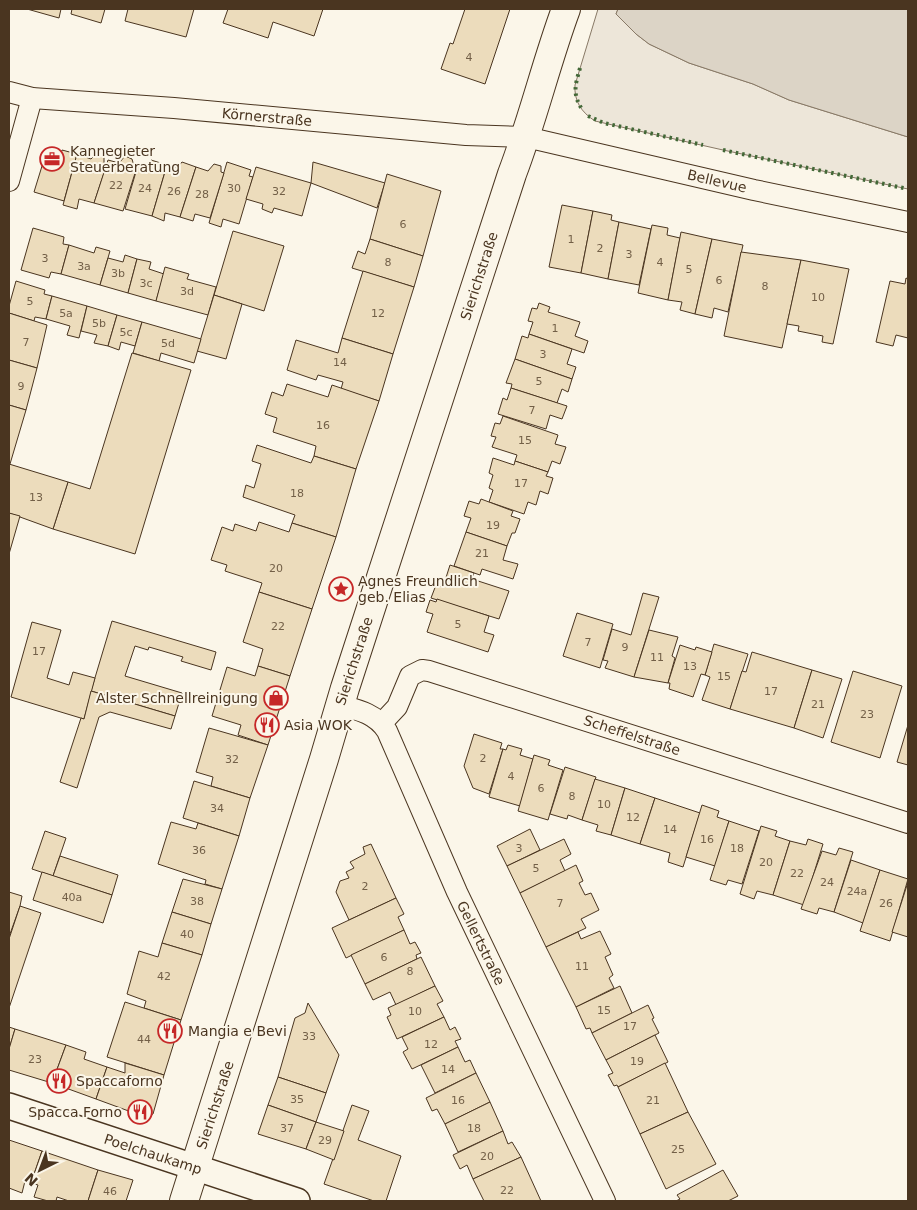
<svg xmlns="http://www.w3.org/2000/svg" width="917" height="1210" font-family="'DejaVu Sans',sans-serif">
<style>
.green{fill:#ede6d9;stroke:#887966}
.water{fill:#dcd4c6;stroke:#887966}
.building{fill:#ecdcbc;stroke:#4a3520}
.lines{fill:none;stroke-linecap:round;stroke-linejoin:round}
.minor-casing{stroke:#4a3520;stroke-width:22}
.tertiary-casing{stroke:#4a3520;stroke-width:28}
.secondary-casing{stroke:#4a3520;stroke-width:30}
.minor{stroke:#fbf6e9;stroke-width:20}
.tertiary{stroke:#fbf6e9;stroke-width:25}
.secondary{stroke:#fbf6e9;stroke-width:28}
.hedge{stroke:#436837;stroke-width:4;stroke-dasharray:2.5 4;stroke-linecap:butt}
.labels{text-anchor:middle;stroke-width:4;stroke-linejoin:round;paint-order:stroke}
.number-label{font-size:11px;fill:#725f47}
.street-label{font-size:14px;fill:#4a3520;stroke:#fbf6e9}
.poi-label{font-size:14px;fill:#4a3520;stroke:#fbf6e9;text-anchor:start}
</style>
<rect width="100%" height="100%" fill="#fbf6e9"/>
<path class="green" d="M598 9H618L616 14 636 34 649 44 689 63 753 84 789 100 908 137V189L723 150 595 121C581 112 574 101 575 85Z"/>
<path class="water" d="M618 9H908V137L789 100 753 84 689 63 649 44 636 34 616 14Z"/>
<g class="building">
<path d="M27 9H61L59 18Z"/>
<path d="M72 9H105L101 23 71 14Z"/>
<path d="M128 9H194L186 37 125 21Z"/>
<path d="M228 9H323L314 36 273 22 268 38 223 23Z"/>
<path d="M465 9H510L485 84 441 69 450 43 453 44Z"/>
<path d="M62 150 77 154 64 201 34 192 46 153 60 157Z"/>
<path d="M97 153 104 154V163L107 164 94 203 79 199 77 209 63 205 77 154 91 159Z"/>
<path d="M125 156 132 159 134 166 137 167 123 211 94 203 108 160 119 163Z"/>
<path d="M151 160 167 165 152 216 125 209 138 165 149 168Z"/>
<path d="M182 162 196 167 180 217 165 213 164 221 152 216 167 165 177 168Z"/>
<path d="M227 162 251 170 249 176 253 177 239 224 223 219 221 227 209 223Z"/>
<path d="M313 162 385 183 377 208 311 183Z"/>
<path d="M214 164 221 166V172L224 173 210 218 195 214 193 221 180 217 196 167 208 171Z"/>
<path d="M256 167 311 183 302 216 274 208 272 213 262 209 263 204 246 199Z"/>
<path d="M387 174 441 191 423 256 370 239Z"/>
<path d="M562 205 593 211 581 273 549 267Z"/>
<path d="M593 211 612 215 611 220 619 222 608 279 581 273Z"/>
<path d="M619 222 651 229 639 285 608 279Z"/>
<path d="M652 225 668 228 667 235 680 238 668 300 638 293Z"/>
<path d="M33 228 64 237 63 244 69 245 61 274 51 272 49 278 21 270Z"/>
<path d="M233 231 284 246 264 311 214 295Z"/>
<path d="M681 232 712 239 695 314 680 310 682 302 668 300Z"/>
<path d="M370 239 423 256 414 287 352 268 358 251 365 254Z"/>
<path d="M712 239 743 245 728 312 714 308 712 318 695 314Z"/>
<path d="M69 245 94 253 96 247 110 251 100 285 61 274Z"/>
<path d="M741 252 801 260 782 348 724 336Z"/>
<path d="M125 255 137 259 128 293 100 285 108 258 123 262Z"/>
<path d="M137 259 151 262 149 269 164 274 156 301 128 293Z"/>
<path d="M801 260 849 269 833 344 822 342 823 336 798 331 799 326 787 324Z"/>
<path d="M165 267 189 274 187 279 216 287 208 315 156 301Z"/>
<path d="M363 271 414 287 393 354 342 338Z"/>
<path d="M906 278 908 279V338L896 335 893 346 876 342 890 281 905 284Z"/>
<path d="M16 281 45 290 44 294 52 296 46 319 35 317 34 321 9 313V306Z"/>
<path d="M214 295 242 304 226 359 197 351Z"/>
<path d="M52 296 87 306 79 338 67 335 70 326 46 319Z"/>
<path d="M539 303 550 307 548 312 580 322 575 336 588 341 584 353 529 334 533 322 528 321 532 308 537 309Z"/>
<path d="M87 306 117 315 108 346 94 343 97 335 81 331Z"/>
<path d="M9 313 47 325 37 368 9 360Z"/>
<path d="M117 315 142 322 135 346 121 342 119 350 108 346Z"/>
<path d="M142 322 201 339 194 363 161 353 159 361 133 353Z"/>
<path d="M529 334 572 349 567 364 576 367 572 379 515 359 522 336 528 338Z"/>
<path d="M342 338 393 354 379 401 341 389 343 382 318 375 316 380 287 370 296 340 338 353Z"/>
<path d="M132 353 191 370 135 554 53 529 68 482 90 489Z"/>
<path d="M515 359 572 379 568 392 562 389 557 403 511 388 512 384 506 383Z"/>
<path d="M9 360 37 368 26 410 9 405Z"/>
<path d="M287 384 328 397 332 385 379 401 356 469 314 456 316 446 273 432 277 418 265 414 272 392 283 396Z"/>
<path d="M511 388 567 406 562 419 550 415 546 429 498 414 503 398 507 400Z"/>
<path d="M9 405 26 410 10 464H9Z"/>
<path d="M503 416 558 435 555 444 566 447 560 464 552 461 548 472 515 461 517 455 492 447 496 437 491 436 495 423 500 424Z"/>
<path d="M257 445 311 463 314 456 356 469 336 537 292 523 295 515 243 497 246 485 254 488 261 464 252 461Z"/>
<path d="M493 458 514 465 515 461 548 472 546 476 553 478 548 494 540 491 536 505 528 502 524 514 489 502 493 490 489 488 493 475 489 473Z"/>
<path d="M9 464 68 482 53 529 9 513Z"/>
<path d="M481 499 513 511 511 516 520 519 515 533H512L507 546 466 532 471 518 464 516 469 501 479 504Z"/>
<path d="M9 513 20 516 9 554Z"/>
<path d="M259 522 289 532 292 523 336 537 312 609 259 592 262 583 225 571 227 565 211 560 222 527 233 531 235 524 256 531Z"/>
<path d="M466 532 507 546 503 560 518 564 513 579 482 569 480 575 454 566Z"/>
<path d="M450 565 474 573 472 579 509 591 499 619 431 598 436 585 443 587Z"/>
<path d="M259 592 312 609 290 676 258 666 263 649 243 642Z"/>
<path d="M643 593 659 597 634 677 605 668 608 661 603 660 612 629 631 635Z"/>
<path d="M437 599 489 616 484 632 494 635 488 652 427 632 433 614 426 612 430 600 436 602Z"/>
<path d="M577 613 613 624 600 668 563 656Z"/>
<path d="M112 621 216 652 211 670 181 661 183 657 149 647 148 650 135 646 125 676 182 693 175 716 91 691Z"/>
<path d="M32 622 61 630 47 678 69 685 73 672 95 678 84 719 11 697Z"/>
<path d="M649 630 678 637 672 656 675 658 668 683 634 677Z"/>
<path d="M714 644 748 654 730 709 702 700 710 677 705 675Z"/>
<path d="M680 645 695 650 696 647 712 652 705 675 701 674 693 697 669 689 670 683H668Z"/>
<path d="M752 652 812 670 794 728 730 709 742 671 746 672Z"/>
<path d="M258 666 290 676 268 745 238 735 241 725 212 716 227 667 255 676Z"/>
<path d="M812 670 842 679 823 738 794 728Z"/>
<path d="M853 671 902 686 880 758 831 742Z"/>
<path d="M91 691 175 716 171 729 110 712 99 717 77 788 60 782 81 718 84 719Z"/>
<path d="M908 725V765L897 762Z"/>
<path d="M209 728 268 745 250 798 211 786 213 777 196 772Z"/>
<path d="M474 734 502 743 500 749H503L489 794 473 788 464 766Z"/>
<path d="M508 745 522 749 520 755 533 759 520 806 489 797 503 749 506 750Z"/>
<path d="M534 755 550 760 548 765 563 770 548 820 518 811Z"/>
<path d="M565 767 596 777 582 820 568 815 567 819 550 814Z"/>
<path d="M595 779 625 788 611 835 596 831 598 825 582 820Z"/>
<path d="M194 781 250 798 239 836 183 818Z"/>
<path d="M625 788 655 798 640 844 611 835Z"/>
<path d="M655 798 700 813 683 867 668 862 670 853 640 844Z"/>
<path d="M702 805 719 811 717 817 729 821 715 866 686 857Z"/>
<path d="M729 821 759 831 742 884 728 880 726 885 710 880Z"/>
<path d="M171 822 196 829 198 823 239 836 222 889 205 884 206 880 158 864Z"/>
<path d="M761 826 777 831 775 836 790 841 773 895 757 891 754 899 740 894Z"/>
<path d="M530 829 540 850 507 866 497 846Z"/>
<path d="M45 831 66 838 53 876 32 869Z"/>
<path d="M564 839 571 854 560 860 565 871 520 893 507 866Z"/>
<path d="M808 839 823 844 804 905 773 895 790 841 806 845Z"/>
<path d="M371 844 396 898 349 920 336 892 340 881 349 878 346 872 354 868 350 862 365 854 363 847Z"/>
<path d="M839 848 853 852 834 912 819 908 817 914 801 909 822 851 836 855Z"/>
<path d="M60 856 118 875 112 895 53 876Z"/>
<path d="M851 860 880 870 863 923 834 912Z"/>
<path d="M576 865 583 881 579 883 585 895 591 893 599 910 581 919 586 928 546 947 520 893Z"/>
<path d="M880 870 908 879 890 941 860 931Z"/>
<path d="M42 872 112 895 103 923 33 900Z"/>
<path d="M183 879 222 889 211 924 172 912Z"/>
<path d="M908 882V937L892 932Z"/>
<path d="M9 892 22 896 20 906 10 934H9Z"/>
<path d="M396 898 404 914 398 917 404 930 346 958 332 928Z"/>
<path d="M20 906 41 913 9 1008V939Z"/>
<path d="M172 912 211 924 202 955 162 943Z"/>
<path d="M404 930 410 944 415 942 421 953 416 955 417 959 365 984 351 955Z"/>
<path d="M600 931 611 954 605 957 613 975 609 978 614 988 576 1007 546 947 578 932 581 939Z"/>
<path d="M162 943 202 955 181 1020 144 1008 146 1001 127 994 139 951 158 957Z"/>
<path d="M421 957 435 986 396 1005 390 992 373 1000 365 984Z"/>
<path d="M435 986 443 1001 437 1004 444 1017 397 1039 387 1017 391 1015 388 1008Z"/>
<path d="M620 986 632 1013 592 1033 590 1028 586 1029 576 1007Z"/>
<path d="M125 1002 181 1020 164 1075 107 1057Z"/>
<path d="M308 1003 339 1055 326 1093 278 1077 295 1018 305 1013Z"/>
<path d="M648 1005 654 1018 652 1019 659 1033 606 1060 592 1033Z"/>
<path d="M444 1017 450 1030 455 1027 461 1039 455 1041 458 1047 412 1069 403 1052 408 1049 402 1037Z"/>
<path d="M9 1027 15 1029 9 1049Z"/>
<path d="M15 1029 66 1045 52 1083 9 1070V1049Z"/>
<path d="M655 1035 668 1062 618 1087 617 1085 614 1086 608 1075 613 1073 606 1060Z"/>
<path d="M66 1045 86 1052 84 1059 107 1067 96 1099 52 1083Z"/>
<path d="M458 1047 465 1062 470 1060 476 1073 435 1093 421 1065Z"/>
<path d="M125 1063 164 1075 153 1114 145 1117 96 1099 107 1067 125 1073Z"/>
<path d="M665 1063 688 1112 640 1134 618 1087Z"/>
<path d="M476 1073 490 1102 445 1124 437 1109 432 1111 426 1098Z"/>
<path d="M278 1077 326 1093 316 1122 268 1105Z"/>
<path d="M490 1102 503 1131 458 1152 445 1124Z"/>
<path d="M268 1105 316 1122 306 1149 258 1134Z"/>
<path d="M352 1105 369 1111 358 1140 401 1156 386 1201H374L324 1184Z"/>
<path d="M688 1112 716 1164 666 1189 640 1134Z"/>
<path d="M316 1122 344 1131 334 1160 306 1149Z"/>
<path d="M503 1131 508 1144 512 1142 521 1157 473 1179 467 1165 460 1169 453 1155Z"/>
<path d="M9 1140 42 1151 31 1183 25 1181 22 1193 9 1188Z"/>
<path d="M42 1151 98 1170 88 1201H69L57 1197 56 1201H48L34 1197 38 1185 31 1183Z"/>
<path d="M521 1157 541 1201H484L473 1179Z"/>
<path d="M98 1170 133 1180 126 1201H88Z"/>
<path d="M723 1170 738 1196 728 1201H676L680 1199 677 1195Z"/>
</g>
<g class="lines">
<g class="minor-casing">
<g id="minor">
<path d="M9 92 32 98 174 108 466 135 526 137 754 190 908 222"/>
<path d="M9 181 32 98"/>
<path d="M340 705C359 710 376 714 387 731L457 892 605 1201"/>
<path d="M382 723 397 707 410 676 422 670 429 671 908 823"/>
</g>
</g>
<g class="tertiary-casing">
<path id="tertiary" d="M9 1106 297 1201"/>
</g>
<g class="secondary-casing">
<path id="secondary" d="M184 1201 324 759 345 688 512 174C533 119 546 63 566 9"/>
</g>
<use href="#minor" class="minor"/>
<use href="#tertiary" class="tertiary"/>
<use href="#secondary" class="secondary"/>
<g class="hedge">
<path d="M580 68C575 86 572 94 583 111"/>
<path d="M588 116 604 123 703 145"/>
<path d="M723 150 908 189"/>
</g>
</g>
<defs>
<g id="office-ring" transform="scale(1.25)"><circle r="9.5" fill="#fbf6e9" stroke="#c62828" stroke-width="1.5"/><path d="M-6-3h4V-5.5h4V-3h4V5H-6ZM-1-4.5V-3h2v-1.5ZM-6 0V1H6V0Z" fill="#c62828"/></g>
<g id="sight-ring" transform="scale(1.25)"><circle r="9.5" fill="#fbf6e9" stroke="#c62828" stroke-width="1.5"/><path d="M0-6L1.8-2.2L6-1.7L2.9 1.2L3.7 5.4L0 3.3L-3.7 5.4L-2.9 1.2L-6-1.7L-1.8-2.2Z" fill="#c62828"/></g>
<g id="shop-ring" transform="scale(1.25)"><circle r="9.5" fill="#fbf6e9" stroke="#c62828" stroke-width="1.5"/><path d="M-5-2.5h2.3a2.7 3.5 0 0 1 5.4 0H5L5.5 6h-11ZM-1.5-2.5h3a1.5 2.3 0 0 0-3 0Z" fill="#c62828"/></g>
<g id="restaurant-ring" transform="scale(1.25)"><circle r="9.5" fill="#fbf6e9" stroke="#c62828" stroke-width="1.5"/><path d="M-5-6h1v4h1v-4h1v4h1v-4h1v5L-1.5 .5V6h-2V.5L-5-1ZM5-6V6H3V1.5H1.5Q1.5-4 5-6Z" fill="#c62828"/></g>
</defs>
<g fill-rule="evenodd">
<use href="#office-ring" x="52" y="159"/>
<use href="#sight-ring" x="341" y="589"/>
<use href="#shop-ring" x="276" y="698"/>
<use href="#restaurant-ring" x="267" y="725"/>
<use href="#restaurant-ring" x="170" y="1031"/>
<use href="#restaurant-ring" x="59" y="1081"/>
<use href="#restaurant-ring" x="140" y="1112"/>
</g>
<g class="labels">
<g class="number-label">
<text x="469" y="61">4</text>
<text x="116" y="189">22</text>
<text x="145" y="192">24</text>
<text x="234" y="192">30</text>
<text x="174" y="195">26</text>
<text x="279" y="195">32</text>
<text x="202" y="198">28</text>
<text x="403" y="228">6</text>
<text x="571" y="243">1</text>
<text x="600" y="252">2</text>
<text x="629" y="258">3</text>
<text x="45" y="262">3</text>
<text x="388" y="266">8</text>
<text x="660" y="266">4</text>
<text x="84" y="270">3a</text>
<text x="689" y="273">5</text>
<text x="118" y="277">3b</text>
<text x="719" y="284">6</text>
<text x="146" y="287">3c</text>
<text x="765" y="290">8</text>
<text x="187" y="295">3d</text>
<text x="818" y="301">10</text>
<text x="30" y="305">5</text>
<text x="66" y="317">5a</text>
<text x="378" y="317">12</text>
<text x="99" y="327">5b</text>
<text x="555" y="332">1</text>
<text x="126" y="336">5c</text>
<text x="26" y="346">7</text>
<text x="168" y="347">5d</text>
<text x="543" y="358">3</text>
<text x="340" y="366">14</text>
<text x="539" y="385">5</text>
<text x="21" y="390">9</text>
<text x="532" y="414">7</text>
<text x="323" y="429">16</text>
<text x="525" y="444">15</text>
<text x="521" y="487">17</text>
<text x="297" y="497">18</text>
<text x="36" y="501">13</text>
<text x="493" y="529">19</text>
<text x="482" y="557">21</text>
<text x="276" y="572">20</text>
<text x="458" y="628">5</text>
<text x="278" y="630">22</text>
<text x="588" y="646">7</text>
<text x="625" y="651">9</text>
<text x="39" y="655">17</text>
<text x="657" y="661">11</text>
<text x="690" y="670">13</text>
<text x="724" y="680">15</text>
<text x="771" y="695">17</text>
<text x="818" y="708">21</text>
<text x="867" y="718">23</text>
<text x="483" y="762">2</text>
<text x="232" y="763">32</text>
<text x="511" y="780">4</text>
<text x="541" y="792">6</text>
<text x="572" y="800">8</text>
<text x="604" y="808">10</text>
<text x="217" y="812">34</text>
<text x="633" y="821">12</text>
<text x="670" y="833">14</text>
<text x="707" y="843">16</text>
<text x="519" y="852">3</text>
<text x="737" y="852">18</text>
<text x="199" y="854">36</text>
<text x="766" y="866">20</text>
<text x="536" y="872">5</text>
<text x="797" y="877">22</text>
<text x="827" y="886">24</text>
<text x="365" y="890">2</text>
<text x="857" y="895">24a</text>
<text x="72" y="901">40a</text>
<text x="197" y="905">38</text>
<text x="560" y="907">7</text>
<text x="886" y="907">26</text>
<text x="187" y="938">40</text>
<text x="384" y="961">6</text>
<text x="582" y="970">11</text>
<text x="410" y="975">8</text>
<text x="164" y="980">42</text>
<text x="604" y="1014">15</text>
<text x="415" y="1015">10</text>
<text x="630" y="1030">17</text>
<text x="309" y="1040">33</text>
<text x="144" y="1043">44</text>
<text x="431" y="1048">12</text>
<text x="35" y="1063">23</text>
<text x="637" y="1065">19</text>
<text x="448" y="1073">14</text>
<text x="297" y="1103">35</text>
<text x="458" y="1104">16</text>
<text x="653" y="1104">21</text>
<text x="287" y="1132">37</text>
<text x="474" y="1132">18</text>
<text x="325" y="1144">29</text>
<text x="678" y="1153">25</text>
<text x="487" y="1160">20</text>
<text x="507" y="1194">22</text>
<text x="110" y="1195">46</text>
</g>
<g class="street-label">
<text transform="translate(267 117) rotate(5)" y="5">Körnerstraße</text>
<text transform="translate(717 181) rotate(13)" y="5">Bellevue</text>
<text transform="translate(479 276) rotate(-72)" y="5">Sierichstraße</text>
<text transform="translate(354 661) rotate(-72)" y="5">Sierichstraße</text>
<text transform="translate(632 735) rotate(18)" y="5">Scheffelstraße</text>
<text transform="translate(481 943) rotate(64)" y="5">Gellertstraße</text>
<text transform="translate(215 1105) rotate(-72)" y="5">Sierichstraße</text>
<text transform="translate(153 1154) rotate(18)" y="5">Poelchaukamp</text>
</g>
<g class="poi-label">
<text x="70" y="156">Kannegieter<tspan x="70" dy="16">Steuerberatung</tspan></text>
<text x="358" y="586">Agnes Freundlich<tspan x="358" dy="16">geb. Elias</tspan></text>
<text x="258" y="703" text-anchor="end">Alster Schnellreinigung</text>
<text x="284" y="730">Asia WOK</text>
<text x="188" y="1036">Mangia e Bevi</text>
<text x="76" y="1086">Spaccaforno</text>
<text x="122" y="1117" text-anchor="end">Spacca Forno</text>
</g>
</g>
<rect width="917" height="1210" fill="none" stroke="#4a3520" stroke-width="20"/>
<g transform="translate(40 1170) rotate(222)" stroke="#fbf6e9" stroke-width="4" paint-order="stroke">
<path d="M0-4L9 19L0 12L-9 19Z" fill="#4a3520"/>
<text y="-8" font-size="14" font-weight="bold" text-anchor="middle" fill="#4a3520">N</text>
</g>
</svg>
